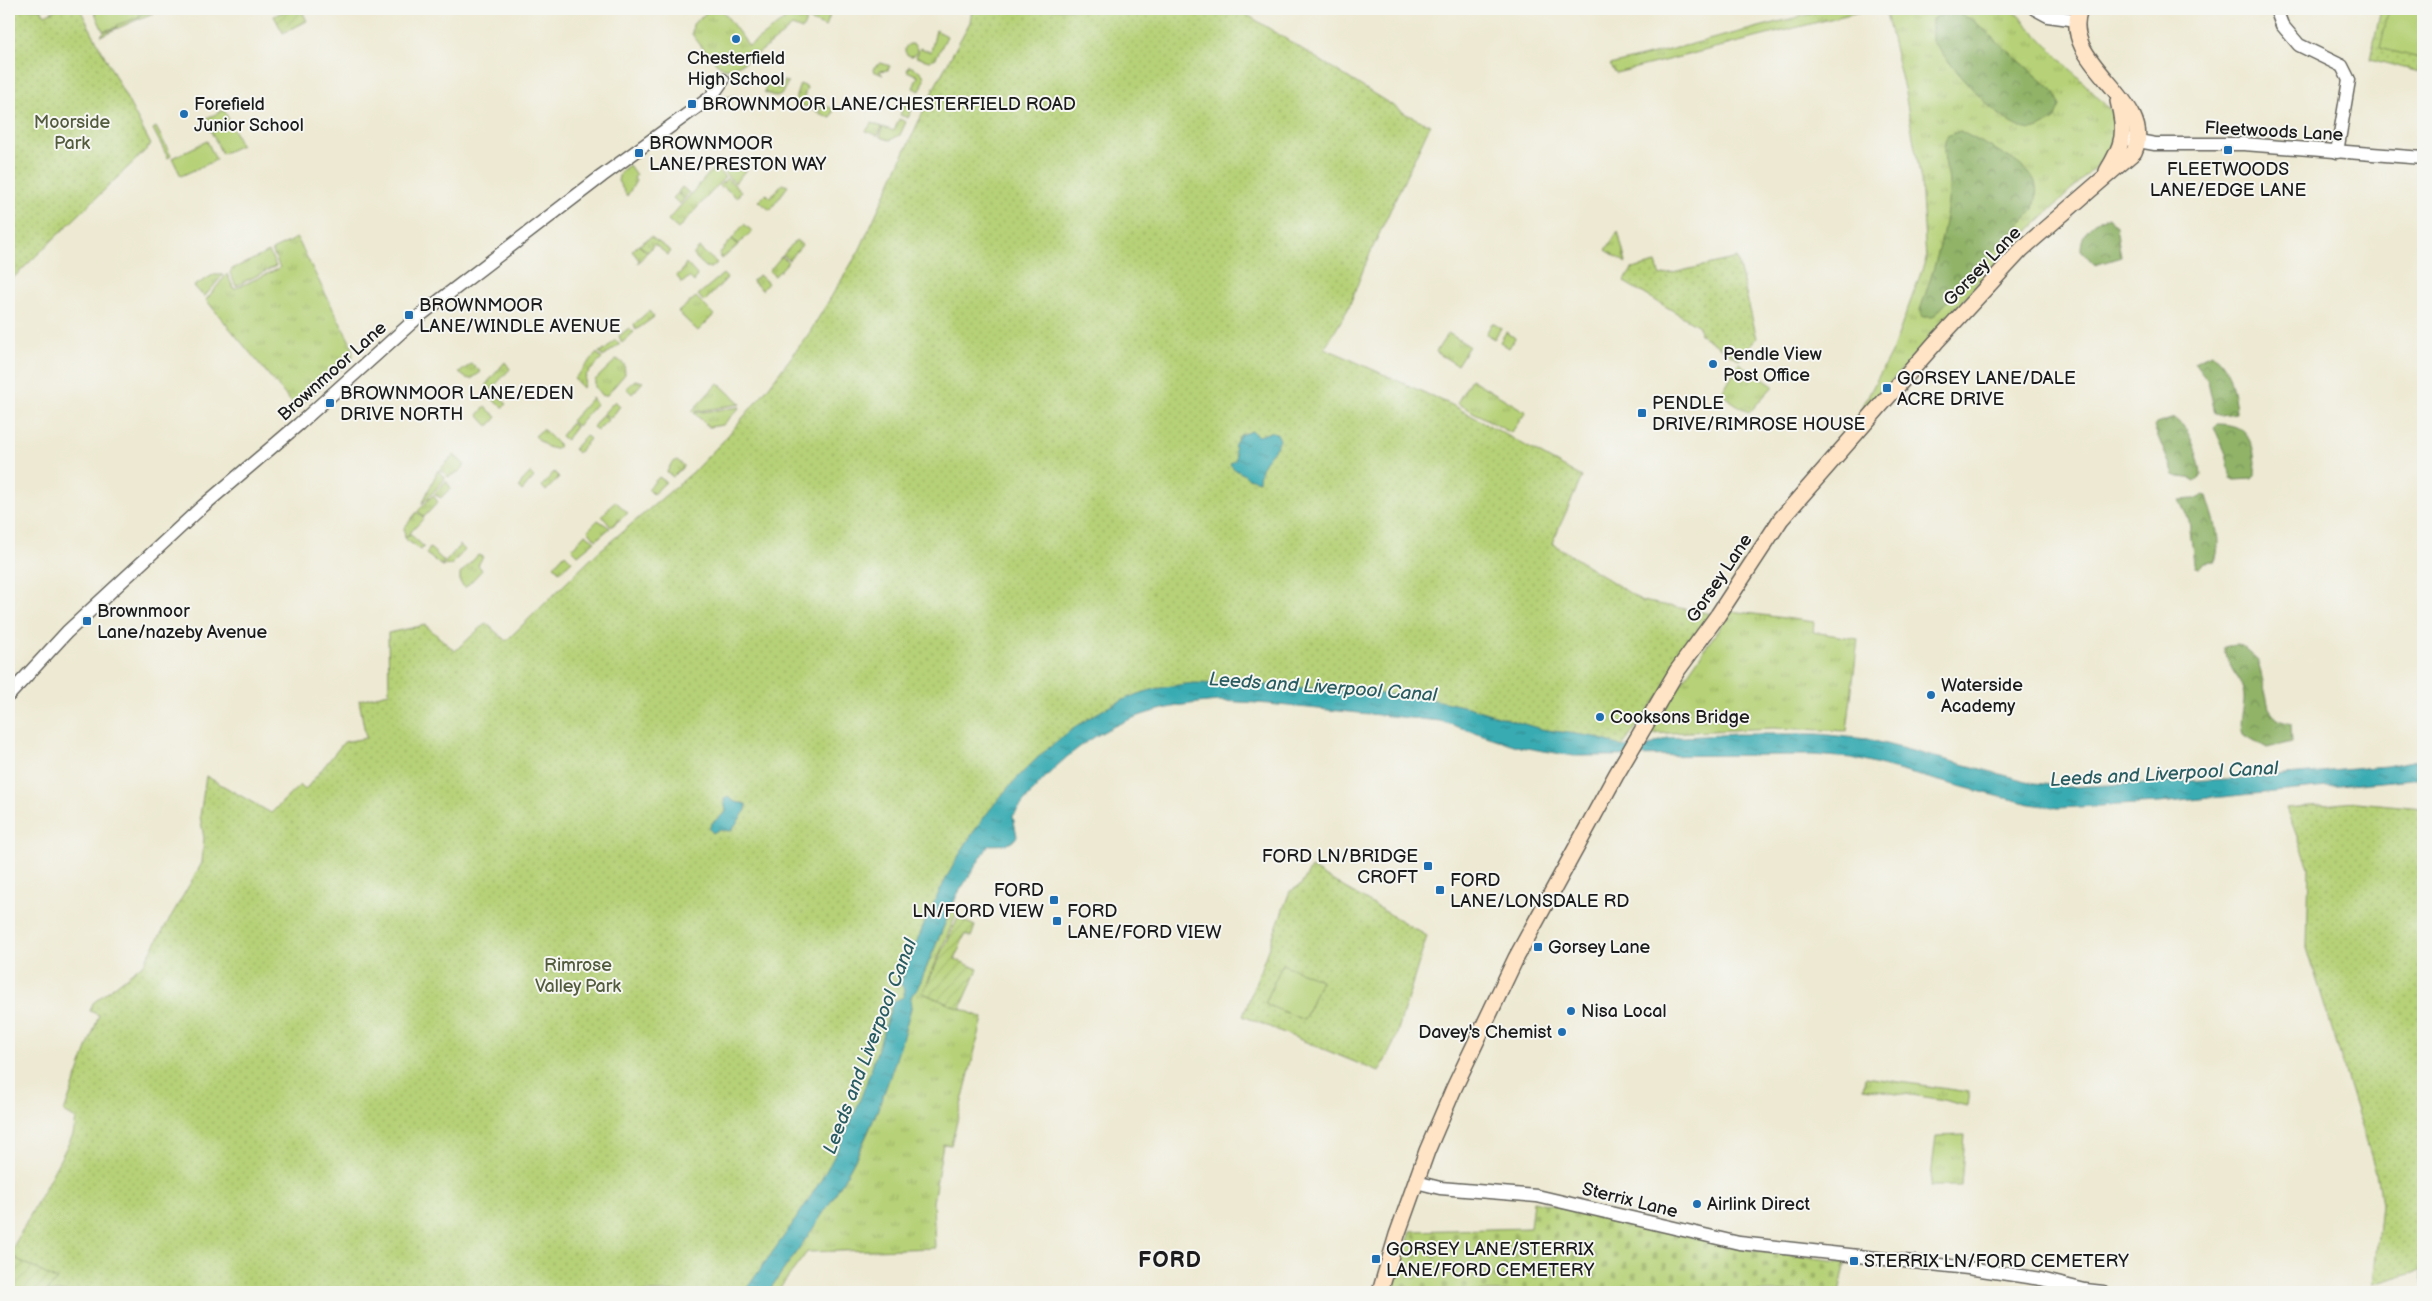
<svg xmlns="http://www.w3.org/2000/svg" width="2432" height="1301" font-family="'Balsamiq Sans',sans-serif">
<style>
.grass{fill:url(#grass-tufts);stroke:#69764a}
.forest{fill:url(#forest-crowns);stroke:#566842}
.cemetery{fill:url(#cemetery-stones);stroke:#69764a}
.park{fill:url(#park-dots);stroke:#69764a}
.garden{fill:url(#garden-furrows);stroke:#69764a}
.pitch{fill:#b6d177;stroke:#69764a}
.water{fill:url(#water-ripples);stroke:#2a6467}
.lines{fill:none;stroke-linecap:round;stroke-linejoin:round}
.tertiary-casing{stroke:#65645c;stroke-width:15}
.secondary-casing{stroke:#65645c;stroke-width:18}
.tertiary{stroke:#fff;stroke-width:12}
.secondary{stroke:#ffe4c6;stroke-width:15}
.poi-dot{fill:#1f6fb2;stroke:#f6f6f2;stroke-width:2}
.labels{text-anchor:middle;stroke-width:4;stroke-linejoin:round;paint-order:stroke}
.poi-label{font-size:18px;fill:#1c1c1c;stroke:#f6f6f2;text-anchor:start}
.park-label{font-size:18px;fill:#525b3c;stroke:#f6f6f2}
.street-label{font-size:18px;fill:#1c1c1c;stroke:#f6f6f2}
.water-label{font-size:19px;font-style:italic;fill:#295c60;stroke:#f6f6f2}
.district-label{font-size:22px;font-weight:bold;letter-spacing:1px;fill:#1c1c1c;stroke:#f6f6f2}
</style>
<defs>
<pattern id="grass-tufts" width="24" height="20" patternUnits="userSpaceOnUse" patternTransform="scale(1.25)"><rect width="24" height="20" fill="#b6d177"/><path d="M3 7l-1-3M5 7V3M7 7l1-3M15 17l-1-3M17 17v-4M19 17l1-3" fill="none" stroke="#9cb366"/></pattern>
<pattern id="forest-crowns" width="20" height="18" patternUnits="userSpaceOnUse" patternTransform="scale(1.25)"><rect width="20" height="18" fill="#90b368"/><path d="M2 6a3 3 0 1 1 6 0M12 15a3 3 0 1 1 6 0" fill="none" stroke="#759155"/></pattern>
<pattern id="cemetery-stones" width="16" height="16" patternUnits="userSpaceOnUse" patternTransform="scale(1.25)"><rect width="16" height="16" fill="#b6d177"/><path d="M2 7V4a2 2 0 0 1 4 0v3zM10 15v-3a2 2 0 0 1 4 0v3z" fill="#9cb366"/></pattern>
<pattern id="park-dots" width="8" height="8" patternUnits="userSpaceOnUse" patternTransform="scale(1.25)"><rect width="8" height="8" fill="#b6d177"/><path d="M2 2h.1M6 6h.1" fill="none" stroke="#9cb366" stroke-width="1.8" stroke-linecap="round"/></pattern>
<pattern id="garden-furrows" width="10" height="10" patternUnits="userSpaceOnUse" patternTransform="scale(1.25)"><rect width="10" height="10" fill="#b6d177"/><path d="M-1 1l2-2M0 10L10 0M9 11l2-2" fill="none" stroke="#9cb366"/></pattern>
<pattern id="water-ripples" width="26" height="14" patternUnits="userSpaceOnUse" patternTransform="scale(1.25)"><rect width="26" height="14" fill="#39abb2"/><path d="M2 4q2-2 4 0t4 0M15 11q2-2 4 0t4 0" fill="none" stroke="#2f8a90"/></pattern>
</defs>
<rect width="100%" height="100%" fill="#f6f6f2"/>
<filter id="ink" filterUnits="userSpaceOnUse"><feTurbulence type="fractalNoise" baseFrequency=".02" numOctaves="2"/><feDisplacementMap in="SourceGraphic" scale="10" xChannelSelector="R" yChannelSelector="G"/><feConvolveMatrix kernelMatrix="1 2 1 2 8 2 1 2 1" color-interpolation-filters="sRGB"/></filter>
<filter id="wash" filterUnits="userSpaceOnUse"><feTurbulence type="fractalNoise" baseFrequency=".0096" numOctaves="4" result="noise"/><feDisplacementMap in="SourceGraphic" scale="20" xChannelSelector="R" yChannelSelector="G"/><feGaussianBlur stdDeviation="1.12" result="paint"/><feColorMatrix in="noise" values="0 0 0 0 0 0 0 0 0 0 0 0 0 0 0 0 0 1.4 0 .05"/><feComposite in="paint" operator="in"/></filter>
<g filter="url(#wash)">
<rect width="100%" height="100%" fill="#ede9d2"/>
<g class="grass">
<path d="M146 9H162L100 36 105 31 117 28 116 25 147 11Z"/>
<path d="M705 9 722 10 749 46 791 15 787 9H817L807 19 802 30 792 26C780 36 739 73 724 68 714 64 698 42 692 34L693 24 706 13Z"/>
<path d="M1822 9H1870L1616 73 1610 65 1814 13Z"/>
<path d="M1885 9H2012L2112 112 2114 136 2108 155 2000 258 1853 425 1893 349 1926 259 1921 181 1905 93Z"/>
<path d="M819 10 830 15 826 27 809 20Z"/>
<path d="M936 30 947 36 936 58 929 61 916 57 920 48 931 52Z"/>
<circle cx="911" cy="50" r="6"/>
<path d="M881 63 890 66 888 70 879 71 883 75 873 71 874 67Z"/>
<path d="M909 66C925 72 927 76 920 91L913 88 918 76 907 71Z"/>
<path d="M783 81 788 82 781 95 776 97 764 92 767 84 779 89Z"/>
<path d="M800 84 807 87 804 97 821 104 817 112 796 102V96Z"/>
<path d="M733 96 729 109 728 106 723 109 717 101 720 98Z"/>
<path d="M906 100 915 103 908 118 900 115Z"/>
<path d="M823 105 834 109 831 118 819 113Z"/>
<path d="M899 119 906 122 900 135 890 140 880 137 883 127 894 131Z"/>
<path d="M872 123 882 127 878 136 866 131Z"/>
<path d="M737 157 748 167 735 183 723 172Z"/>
<path d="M629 165 636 175 634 178 636 181 627 196 618 181 620 172Z"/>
<path d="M714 168 725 177 678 229 668 220Z"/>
<path d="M727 178 741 191 737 198 723 186 721 188 719 186Z"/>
<path d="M782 184 788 186 770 210 759 201 766 194 770 198Z"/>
<path d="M682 187 689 193 680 204 673 198 678 193 684 198 678 192Z"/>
<path d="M744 224 752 231 739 244 732 239Z"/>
<path d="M1618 231 1626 263 1606 250Z"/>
<path d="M651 237 671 251 668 255 654 244 648 252 639 245Z"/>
<path d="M297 238 352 346 353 357 350 361 297 409 206 300 227 274 234 289 280 268 272 250Z"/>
<path d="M732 239 738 245 722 259 719 254Z"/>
<path d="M796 240 802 245 789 260 783 255Z"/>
<path d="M638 245 647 252 638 263 639 260 632 251Z"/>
<path d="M699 248 717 263 711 268 706 267 693 255Z"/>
<path d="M269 252 276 266 236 286 230 273 232 269Z"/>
<path d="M782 256 788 262 775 276 769 271Z"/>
<path d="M686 263 697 275 694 282 689 277 682 283 676 275 681 273Z"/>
<path d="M723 274 727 278 704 302 698 295Z"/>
<path d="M213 275H223L204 297 194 286Z"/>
<path d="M759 275 768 283 762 290 752 281Z"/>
<path d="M696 297 714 315 698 331 678 312Z"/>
<path d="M649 311 654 317 636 330 634 324Z"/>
<path d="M1492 323 1501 328 1494 339 1486 334Z"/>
<path d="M629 328 634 332 622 343 619 336Z"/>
<path d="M1506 332 1515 338 1509 348 1500 342Z"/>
<path d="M1448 333 1469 346 1457 365 1436 352Z"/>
<path d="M615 340 620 344 603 357 599 352 605 350Z"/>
<path d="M597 353 602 359 586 375 583 388 574 379Z"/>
<path d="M617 359 624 364 625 374 607 395 602 396 595 387V380Z"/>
<path d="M505 362 510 369 487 394V383Z"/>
<path d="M1739 363 1773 386 1749 413 1721 394Z"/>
<path d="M471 364 481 372 471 379 466 378 459 373Z"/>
<path d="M1471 379 1526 412 1511 433 1457 403Z"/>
<path d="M635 380 643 382 632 394 626 388Z"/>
<path d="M718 383 741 404 693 412 692 411Z"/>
<path d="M494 393 507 404 503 407 491 398Z"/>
<path d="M592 398 596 404 577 426 571 421Z"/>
<path d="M615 401 620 406 612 417 608 418 604 413Z"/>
<path d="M485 407 497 417 490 425H487L478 415Z"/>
<path d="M740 407 723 425 709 427 694 413Z"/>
<path d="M603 414 608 420 597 431 593 427Z"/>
<path d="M571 423 576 427 566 440 561 436Z"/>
<path d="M543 429 560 446C550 453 543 443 535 436Z"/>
<path d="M586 435 590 439 578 453 574 449Z"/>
<path d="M454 455 465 465 460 471 448 477 440 469Z"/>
<path d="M677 460 684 466 673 477 667 472 671 464Z"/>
<path d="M438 470 445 479 422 504Z"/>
<path d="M554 472 559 477 546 491 542 486Z"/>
<path d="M530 473 534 477 522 491 519 488 522 481Z"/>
<path d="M659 477 666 482 653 494 648 489Z"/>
<path d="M446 481 451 488 441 498 434 494Z"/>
<path d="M433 495 438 502 424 517 418 511Z"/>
<path d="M615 501 628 513 611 527 602 516Z"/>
<path d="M417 512 424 518 405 538 404 528Z"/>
<path d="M598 520 610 528 596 540 588 530Z"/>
<path d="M410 534 424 547 421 550 405 539Z"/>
<path d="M585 534 595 541 578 555 572 549Z"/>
<path d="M460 545 465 550 451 565 442 566Z"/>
<path d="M430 548 444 561 441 565 426 554Z"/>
<path d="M565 554 572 561 560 572 554 566Z"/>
<path d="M478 555 483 557 478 565 482 570 465 588 460 582V574Z"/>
<path d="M1731 611 1814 622 1813 632 1858 639 1847 731 1773 728 1650 734 1680 685Z"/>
<path d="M951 909 957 913 923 993 983 1018 951 1145 943 1144 933 1202 935 1248 807 1252 777 1292H768C801 1245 835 1199 861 1148 883 1102 897 1056 911 1008 910 1000 910 995 917 990Z"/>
<path d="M1865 1077 1969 1092 1967 1106 1939 1099 1863 1088Z"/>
<path d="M1965 1135 1961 1186H1930L1936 1136Z"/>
</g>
<g class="forest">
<path d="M1951 10 1973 20 2055 92 2060 106 2056 118C2050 122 2043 127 2036 129 2005 137 1950 62 1932 41V19Z"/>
<path d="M1960 131C1981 143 2018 158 2033 178 2039 187 2036 199 2034 209L1933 317H1923L1920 310C1933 273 1947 229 1949 189 1950 169 1939 156 1947 136Z"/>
<path d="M2109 217 2116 226 2121 257 2095 265 2081 250C2081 232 2092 221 2109 217Z"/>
<path d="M2211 354C2229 358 2235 397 2236 413L2221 415 2215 413 2208 381 2194 362Z"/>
<path d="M2174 418C2190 426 2200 460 2201 476L2195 481C2188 476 2181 479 2174 475L2154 427 2156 424Z"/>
<path d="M2217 424C2224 424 2234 425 2240 429 2254 438 2256 462 2255 476L2252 479 2235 480 2231 478 2226 454 2214 427Z"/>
<path d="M2202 495 2207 496C2213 517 2223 539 2215 561L2204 562 2199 568 2195 567 2194 563 2189 520 2179 500 2194 499Z"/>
<path d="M2235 645 2242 646 2258 660 2269 708 2278 720 2291 724 2292 742 2267 748 2243 734C2238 721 2245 708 2244 695 2242 680 2229 665 2224 651V647Z"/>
</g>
<path class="cemetery" d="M1533 1201 1751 1250 1846 1262 1839 1292H1392L1411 1231 1530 1228Z"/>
<g class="park">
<path d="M9 9H41L45 15 57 9H80L151 145 9 282Z"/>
<path d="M972 9H1238L1406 114 1430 125 1367 260 1348 309 1325 348 1454 406 1582 477 1552 543 1642 601 1718 615 1619 751 1469 718 1177 695 1062 748 948 894 858 1129 755 1292H46L56 1280 9 1255 73 1135 76 1119 64 1112 99 1015 90 1011 93 1003 144 963 202 863 204 838 200 816 206 776 271 813 300 785 305 790 344 742 366 738 359 700 389 693 388 633 425 625 455 651 486 623 506 641 597 553 692 473 724 440 767 389 808 335 859 251 934 88 970 22Z"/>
<path d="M2381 9H2423V73L2370 59Z"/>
<path d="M1737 258 1757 338 1739 360 1700 334 1699 326 1624 282 1632 269 1656 263 1660 276Z"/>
<path d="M2356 802 2423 808V1283L2420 1270 2373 1284 2381 1204 2376 1172 2307 948 2309 867 2286 808Z"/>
<path d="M1311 868 1427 936 1394 1043 1379 1072 1243 1016 1290 891 1301 885Z"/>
</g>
<g class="garden">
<path d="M289 9H301L307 21 283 33 274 16Z"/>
<path d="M958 918 975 926 971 937 965 934 955 959 978 969 960 1009 923 993Z"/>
<path d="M9 1255 57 1280 46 1292H9Z"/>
</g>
<g class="pitch">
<path d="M93 9H146L147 11 139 15V17L117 25V27L103 31Z"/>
<path d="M2389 9 2423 10V59L2380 48Z"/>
<path d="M224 110 241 145 222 154 205 119Z"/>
<path d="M156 127 171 156 168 158 153 129Z"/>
<path d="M207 141 216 160 181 176 172 158Z"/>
<path d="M1282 964 1321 980 1304 1020 1265 1004Z"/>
</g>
<g class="water">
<path d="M1252 431 1258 436 1271 432 1278 435 1280 440C1272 457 1260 459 1259 481L1248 478C1242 472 1234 471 1230 464L1236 459 1234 446 1240 435Z"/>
<path d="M1195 683 1271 685 1421 697 1468 707 1541 729 1596 737 1623 747H1646L1667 738 1737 734H1818L1867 739 2034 783 2069 787 2265 777 2386 766 2423 759V778L2158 803 2058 808 2030 804 1989 794 1852 758 1813 755 1574 756 1520 747 1440 721 1258 703 1220 701C1125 707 1069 741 1013 816L1017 836C1011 847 1001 844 989 845L957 895 917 990C910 995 910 999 911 1008 895 1068 874 1127 843 1181 821 1220 793 1256 768 1292H744C777 1245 814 1198 840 1145 863 1100 877 1050 893 1002L903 997 905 990 900 983C916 942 933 901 955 862 992 795 1062 722 1135 695 1154 688 1175 685 1195 683Z"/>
<path d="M727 796 735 802 746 804V810L731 831 718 830 713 833 709 829 712 823 726 812 724 799Z"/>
</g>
</g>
<g filter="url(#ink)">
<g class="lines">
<g class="tertiary-casing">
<g id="tertiary">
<path d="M2035 9 2048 16 2077 20"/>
<path d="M2276 9 2282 25 2299 45 2342 66 2349 80 2337 152"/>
<path d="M2127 139 2155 144H2244L2423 158"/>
<path d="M9 695 67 632 203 506 299 424 418 317 602 176 711 97 723 80"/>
<path d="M1416 1182 1440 1188 1537 1196 1739 1243 1968 1268 2041 1279 2085 1290 2103 1292"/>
</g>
</g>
<g class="secondary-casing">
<g id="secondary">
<path d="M2107 171C2124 144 2126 132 2118 101"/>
<path d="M1380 1292 1397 1235 1427 1151 1454 1088 1516 958 1616 775 1677 671 1718 615 1781 519 1936 342 2022 249 2134 152C2158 100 2058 64 2080 9"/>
</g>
</g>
<use href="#tertiary" class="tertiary"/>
<use href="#secondary" class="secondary"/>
</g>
</g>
<g class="poi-dot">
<circle cx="736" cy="39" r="5"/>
<rect x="687" y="99" width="10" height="10" rx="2.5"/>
<circle cx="184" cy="114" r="5"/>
<rect x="2223" y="145" width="10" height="10" rx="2.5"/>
<rect x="634" y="148" width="10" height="10" rx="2.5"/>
<rect x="404" y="310" width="10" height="10" rx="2.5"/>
<circle cx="1713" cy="364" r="5"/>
<rect x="1882" y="383" width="10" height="10" rx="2.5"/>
<rect x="325" y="398" width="10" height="10" rx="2.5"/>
<rect x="1637" y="408" width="10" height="10" rx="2.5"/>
<rect x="82" y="616" width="10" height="10" rx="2.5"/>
<circle cx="1931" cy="695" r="5"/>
<circle cx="1600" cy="717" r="5"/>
<rect x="1423" y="861" width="10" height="10" rx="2.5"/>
<rect x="1435" y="885" width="10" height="10" rx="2.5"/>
<rect x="1049" y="895" width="10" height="10" rx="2.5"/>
<rect x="1052" y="916" width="10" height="10" rx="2.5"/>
<rect x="1533" y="942" width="10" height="10" rx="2.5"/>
<circle cx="1571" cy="1011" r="5"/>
<circle cx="1562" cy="1032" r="5"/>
<circle cx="1697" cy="1204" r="5"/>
<rect x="1371" y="1254" width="10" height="10" rx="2.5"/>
<rect x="1849" y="1256" width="10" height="10" rx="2.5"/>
</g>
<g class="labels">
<g class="poi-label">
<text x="736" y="64" text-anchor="middle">Chesterfield<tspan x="736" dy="21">High School</tspan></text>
<text x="194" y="110">Forefield<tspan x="194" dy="21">Junior School</tspan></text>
<text x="702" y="110">BROWNMOOR LANE/CHESTERFIELD ROAD</text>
<text x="649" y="149">BROWNMOOR<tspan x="649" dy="21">LANE/PRESTON WAY</tspan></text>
<text x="2228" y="175" text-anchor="middle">FLEETWOODS<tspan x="2228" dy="21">LANE/EDGE LANE</tspan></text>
<text x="419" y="311">BROWNMOOR<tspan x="419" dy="21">LANE/WINDLE AVENUE</tspan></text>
<text x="1723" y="360">Pendle View<tspan x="1723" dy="21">Post Office</tspan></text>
<text x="1897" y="384">GORSEY LANE/DALE<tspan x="1897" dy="21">ACRE DRIVE</tspan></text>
<text x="340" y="399">BROWNMOOR LANE/EDEN<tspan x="340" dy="21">DRIVE NORTH</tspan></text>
<text x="1652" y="409">PENDLE<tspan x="1652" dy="21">DRIVE/RIMROSE HOUSE</tspan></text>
<text x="97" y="617">Brownmoor<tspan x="97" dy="21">Lane/nazeby Avenue</tspan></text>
<text x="1941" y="691">Waterside<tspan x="1941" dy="21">Academy</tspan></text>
<text x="1610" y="723">Cooksons Bridge</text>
<text x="1418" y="862" text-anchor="end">FORD LN/BRIDGE<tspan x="1418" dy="21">CROFT</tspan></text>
<text x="1450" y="886">FORD<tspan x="1450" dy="21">LANE/LONSDALE RD</tspan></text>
<text x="1044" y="896" text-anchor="end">FORD<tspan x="1044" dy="21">LN/FORD VIEW</tspan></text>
<text x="1067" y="917">FORD<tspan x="1067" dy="21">LANE/FORD VIEW</tspan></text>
<text x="1548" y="953">Gorsey Lane</text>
<text x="1581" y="1017">Nisa Local</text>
<text x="1552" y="1038" text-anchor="end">Davey's Chemist</text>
<text x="1707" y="1210">Airlink Direct</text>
<text x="1386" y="1255">GORSEY LANE/STERRIX<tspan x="1386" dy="21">LANE/FORD CEMETERY</tspan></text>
<text x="1864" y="1267">STERRIX LN/FORD CEMETERY</text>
</g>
<g class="park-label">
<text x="72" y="128">Moorside<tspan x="72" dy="21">Park</tspan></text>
<text x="578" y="971">Rimrose<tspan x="578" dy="21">Valley Park</tspan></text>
</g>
<g class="street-label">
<text transform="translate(2274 131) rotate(3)" y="6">Fleetwoods Lane</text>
<text transform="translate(1982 266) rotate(-46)" y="6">Gorsey Lane</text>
<text transform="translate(332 371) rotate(-42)" y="6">Brownmoor Lane</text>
<text transform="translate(1719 578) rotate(-56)" y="6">Gorsey Lane</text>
<text transform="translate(1630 1200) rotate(14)" y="6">Sterrix Lane</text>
</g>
<g class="water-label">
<text transform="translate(1323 686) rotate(4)" y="7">Leeds and Liverpool Canal</text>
<text transform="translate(2164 773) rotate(-3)" y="7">Leeds and Liverpool Canal</text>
<text transform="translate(869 1046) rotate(-69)" y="7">Leeds and Liverpool Canal</text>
</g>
<g class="district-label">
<text x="1170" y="1267">FORD</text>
</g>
</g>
<rect width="2432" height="1301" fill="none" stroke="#f6f6f2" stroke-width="30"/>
</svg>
